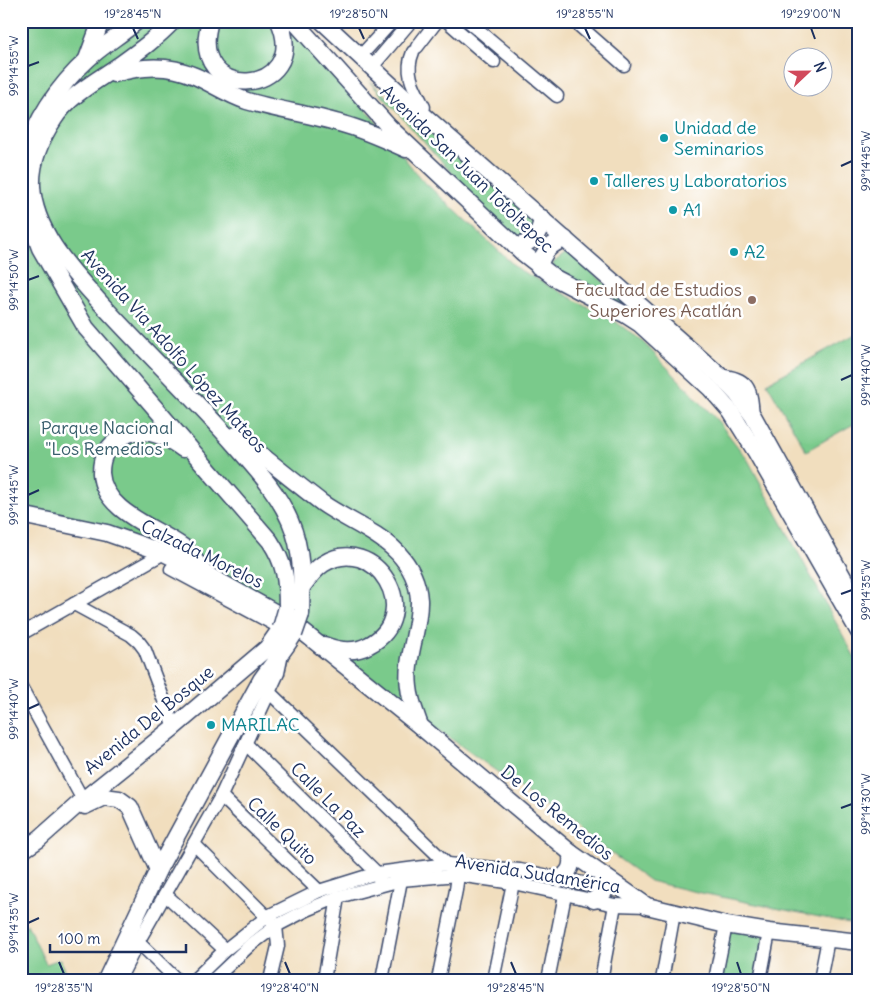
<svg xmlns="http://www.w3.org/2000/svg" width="880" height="1001" font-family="Delius,sans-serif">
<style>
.green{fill:#7aca8b;stroke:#4a7c74}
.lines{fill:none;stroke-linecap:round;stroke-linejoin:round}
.minor-casing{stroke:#3b496c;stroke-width:15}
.major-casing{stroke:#3b496c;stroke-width:19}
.minor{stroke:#fff;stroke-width:12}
.major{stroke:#fff;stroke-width:16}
.major-bridge-casing{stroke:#3b496c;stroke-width:19;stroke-linecap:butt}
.major-bridge{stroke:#fff;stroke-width:16}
.ticks{fill:none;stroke:#1b2f5e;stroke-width:2}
.culture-dot{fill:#0f9aa8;stroke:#fff;stroke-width:2}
.education-dot{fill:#8d6e63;stroke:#fff;stroke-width:2}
.labels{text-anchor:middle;stroke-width:5;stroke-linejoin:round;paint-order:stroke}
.culture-label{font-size:18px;fill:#0d838f;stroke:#fff;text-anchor:start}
.street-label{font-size:18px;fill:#1b2f5e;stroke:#fff}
.education-label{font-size:18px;fill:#785e54;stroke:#fff;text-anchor:end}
.park-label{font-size:18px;fill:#385e6c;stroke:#fff}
.neatline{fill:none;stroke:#1b2f5e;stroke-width:2}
.ticks-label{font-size:12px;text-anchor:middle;fill:#1b2f5e}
</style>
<rect width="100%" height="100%" fill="#fff"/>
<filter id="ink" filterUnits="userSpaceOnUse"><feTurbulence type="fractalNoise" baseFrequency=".02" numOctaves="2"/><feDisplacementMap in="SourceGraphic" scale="10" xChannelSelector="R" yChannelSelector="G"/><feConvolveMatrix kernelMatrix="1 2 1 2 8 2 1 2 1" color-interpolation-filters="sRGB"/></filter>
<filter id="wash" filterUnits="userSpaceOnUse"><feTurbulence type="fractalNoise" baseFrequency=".0096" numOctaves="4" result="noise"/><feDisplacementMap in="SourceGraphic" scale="20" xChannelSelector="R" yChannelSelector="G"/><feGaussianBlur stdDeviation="1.12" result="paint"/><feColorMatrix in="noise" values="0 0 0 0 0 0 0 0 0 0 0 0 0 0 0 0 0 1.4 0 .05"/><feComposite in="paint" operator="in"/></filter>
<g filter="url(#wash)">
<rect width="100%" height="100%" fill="#f1debe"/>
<g class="green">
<path d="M21 21H297L420 178 518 269 616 322 642 341 717 420 748 460 859 665V925L687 890 650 881 408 708 152 543 21 517Z"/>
<path d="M368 80 481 177 521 207 532 223V231L518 239 496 222Z"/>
<path d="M566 253 574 257 692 356 554 273 553 263Z"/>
<path d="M859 332V421L806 451 767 383Z"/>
<path d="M27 924 46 964 60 959 70 980H21V931Z"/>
<path d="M728 929 765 935 756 980H719Z"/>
</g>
</g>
<g filter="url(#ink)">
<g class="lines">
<g class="minor-casing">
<g id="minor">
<path d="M447 21 494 62"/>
<path d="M468 21 557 96"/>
<path d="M574 21 624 65"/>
<path d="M417 47 437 21"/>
<path d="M366 50 388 26 390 21"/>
<path d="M413 52C404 73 414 88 424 107"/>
<path d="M377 61 411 21"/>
<path d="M719 375C749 379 751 387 753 416"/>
<path d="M171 569 281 628"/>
<path d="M74 604 131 635 139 642 145 650 174 727"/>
<path d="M21 634 164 553"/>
<path d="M21 687 83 800"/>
<path d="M269 692 447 864"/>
<path d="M246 744 377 873 379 879"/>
<path d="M221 796 319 891"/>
<path d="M194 844 276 926 278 946 270 980"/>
<path d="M166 895 225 950"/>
<path d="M138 942 177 980"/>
<path d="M119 980 138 942 221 796 278 673 282 654"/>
<path d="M194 980 225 950 268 916 319 891 377 873 447 864 520 870 612 889"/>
<path d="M213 980 249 946 276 926 307 910 338 897 401 880 458 875 513 883 615 905 647 906"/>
<path d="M324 980 338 897"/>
<path d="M382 980 401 880 399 874"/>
<path d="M438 980 456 890 458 875"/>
<path d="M493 980 513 883"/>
<path d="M548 980 565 895"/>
<path d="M601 980 615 905"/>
<path d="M662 980 674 913"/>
<path d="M715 980 726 925"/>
<path d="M760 980 769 932"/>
<path d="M820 980 828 939"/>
</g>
</g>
<g class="major-casing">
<g id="major">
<path d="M173 21C157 38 139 51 121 64 98 80 69 95 54 119 40 140 31 161 32 186 34 230 69 268 97 299 142 349 191 395 235 445 256 469 277 491 290 521 303 551 302 582 301 614"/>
<path d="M210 21C185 106 312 97 279 21"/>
<path d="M294 21 389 127 523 253 555 278 626 315 640 324 710 388 731 412 756 452 859 632"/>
<path d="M322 21 420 112 719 375 737 394 753 416 859 606"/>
<path d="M87 59 101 21"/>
<path d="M114 74C140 66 169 64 195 76 213 84 228 95 247 101 277 110 309 114 339 123 362 129 384 139 406 149"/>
<path d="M24 159C35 121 58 86 88 59 103 45 121 35 137 21"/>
<path d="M27 213 40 248 86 328 270 541C285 564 287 580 287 607"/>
<path d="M515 246C532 244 540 235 542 218"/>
<path d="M539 267C543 252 550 244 565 239"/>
<path d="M236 435C264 457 293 481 322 503 346 520 377 531 398 553 410 566 418 583 419 600 420 629 405 658 409 687 410 700 416 714 420 726"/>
<path d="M183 449C169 439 155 431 138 432 125 433 113 441 106 452 102 458 101 466 101 473 103 512 156 527 183 547 191 554 197 563 203 571"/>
<path d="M21 515 107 533 164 553 204 573 276 613 302 631 420 726 571 853 647 906 726 925 769 932 859 942"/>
<path d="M302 587C308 579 314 570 323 564 375 531 426 615 369 645 355 653 339 651 324 645"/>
<path d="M85 806 104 797 119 799 130 807 158 870"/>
<path d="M21 851 39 839 83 800 174 727 267 648 281 628"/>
<path d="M560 879C571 871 572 866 571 853"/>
<path d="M594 900 604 892 605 878"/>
<path d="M106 980 158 870 261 680C272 664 284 651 294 634"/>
</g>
</g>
<use href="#minor" class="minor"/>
<use href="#major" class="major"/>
<g class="major-bridge-casing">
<g id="major-bridge">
<path d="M281 628 287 607"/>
<path d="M294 634 301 614"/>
</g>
</g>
<use href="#major-bridge" class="major-bridge"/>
</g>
</g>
<path class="ticks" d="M133 28 138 39M359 28 364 39M585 28 590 39M811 28 815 39M28 66 39 62M841 166 852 161M28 280 39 276M841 380 852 375M28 495 39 490M841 594 852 590M28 709 39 704M841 808 852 804M28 923 39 918M59 962 64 974M285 962 290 974M511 962 516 974M737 962 741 974"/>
<g class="culture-dot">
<circle cx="664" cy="138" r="5"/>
<circle cx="594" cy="181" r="5"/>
<circle cx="673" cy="210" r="5"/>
<circle cx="734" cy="252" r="5"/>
<circle cx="211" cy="725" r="5"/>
</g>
<circle class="education-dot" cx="752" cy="300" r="5"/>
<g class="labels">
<g class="culture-label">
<text x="674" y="134">Unidad de<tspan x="674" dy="21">Seminarios</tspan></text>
<text x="604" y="187">Talleres y Laboratorios</text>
<text x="683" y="216">A1</text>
<text x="744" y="258">A2</text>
<text x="221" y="731">MARILAC</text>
</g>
<g class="street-label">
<text transform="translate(467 169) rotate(44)" y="6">Avenida San Juan Totoltepec</text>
<text transform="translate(174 351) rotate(48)" y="6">Avenida Via Adolfo López Mateos</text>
<text transform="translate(202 554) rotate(26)" y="6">Calzada Morelos</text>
<text transform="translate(149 720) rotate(-39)" y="6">Avenida Del Bosque</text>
<text transform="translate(328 800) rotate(45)" y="6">Calle La Paz</text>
<text transform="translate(557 813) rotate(39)" y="6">De Los Remedios</text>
<text transform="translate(282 831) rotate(44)" y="6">Calle Quito</text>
<text transform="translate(538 874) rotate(9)" y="6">Avenida Sudamérica</text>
</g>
<g class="education-label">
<text x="742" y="296">Facultad de Estudios<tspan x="742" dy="21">Superiores Acatlán</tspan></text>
</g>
<g class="park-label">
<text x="107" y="434">Parque Nacional<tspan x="107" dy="21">"Los Remedios"</tspan></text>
</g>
</g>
<rect width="880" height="1001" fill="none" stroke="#fff" stroke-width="55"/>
<g transform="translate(808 72) rotate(68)"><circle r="24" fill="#ffffff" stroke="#a4acbf"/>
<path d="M0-4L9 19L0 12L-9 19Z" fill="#d1495b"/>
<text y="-8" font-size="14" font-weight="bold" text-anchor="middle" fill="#1b2f5e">N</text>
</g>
<path d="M50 944v8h136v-8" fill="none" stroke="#1b2f5e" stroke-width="2.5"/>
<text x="58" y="944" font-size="15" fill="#1b2f5e" stroke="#ffffff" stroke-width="4" paint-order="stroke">100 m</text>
<rect x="28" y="28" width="824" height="946" class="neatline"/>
<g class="ticks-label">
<text x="133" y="18">19°28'45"N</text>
<text x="359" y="18">19°28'50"N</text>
<text x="585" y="18">19°28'55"N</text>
<text x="811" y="18">19°29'00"N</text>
<text transform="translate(14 66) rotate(-90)" y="4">99°14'55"W</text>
<text transform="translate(866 161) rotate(-90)" y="4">99°14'45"W</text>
<text transform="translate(14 280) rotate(-90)" y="4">99°14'50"W</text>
<text transform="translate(866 375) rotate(-90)" y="4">99°14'40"W</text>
<text transform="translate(14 495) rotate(-90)" y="4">99°14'45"W</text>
<text transform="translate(866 590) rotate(-90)" y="4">99°14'35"W</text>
<text transform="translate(14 709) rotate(-90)" y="4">99°14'40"W</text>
<text transform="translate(866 804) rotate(-90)" y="4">99°14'30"W</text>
<text transform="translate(14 923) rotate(-90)" y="4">99°14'35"W</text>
<text x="64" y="992">19°28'35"N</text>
<text x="290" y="992">19°28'40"N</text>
<text x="516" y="992">19°28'45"N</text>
<text x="741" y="992">19°28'50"N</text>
</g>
</svg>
